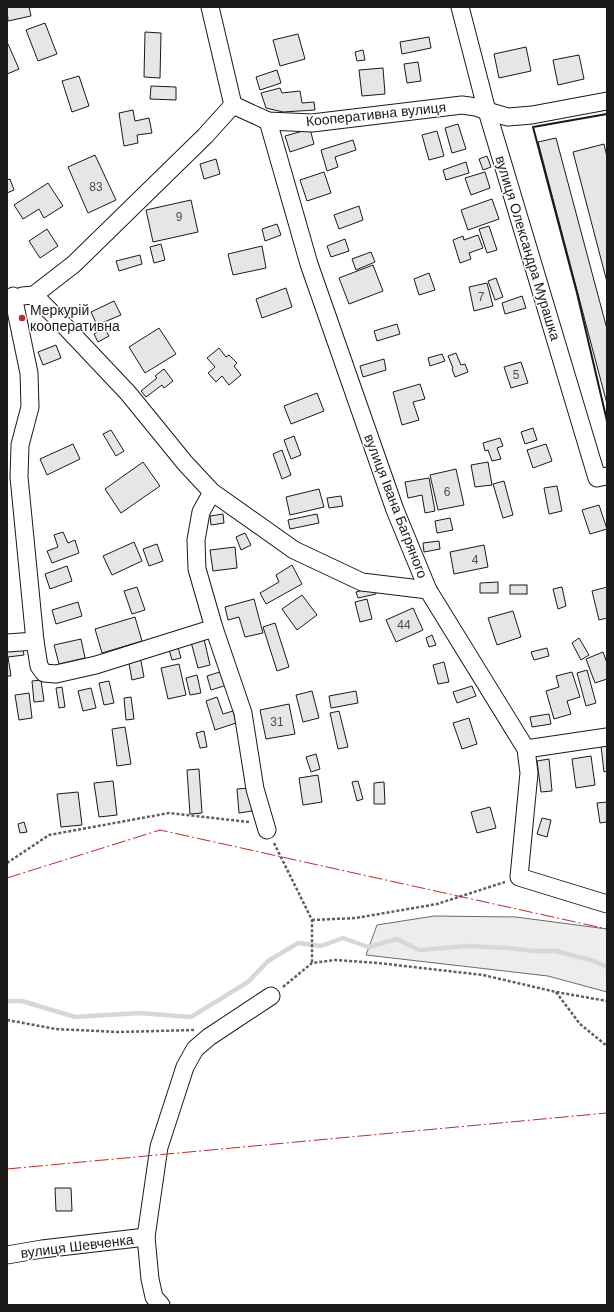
<svg xmlns="http://www.w3.org/2000/svg" width="614" height="1312" font-family="Helvetica,sans-serif">
<style>
.built{fill:#ededed;stroke:#6a6a6a}
.lines{fill:none;stroke-linecap:round;stroke-linejoin:round}
.stream{stroke:#d7d7d7;stroke-width:4.5}
.building{fill:#e6e6e6;stroke:#1a1a1a}
.minor-casing{stroke:#1a1a1a;stroke-width:19}
.path{stroke:#5f5f5f;stroke-width:2.5;stroke-dasharray:3 2;stroke-linecap:butt}
.minor{stroke:#fff;stroke-width:17}
.wall{stroke:#1a1a1a;stroke-width:2}
.power{stroke:#c62828;stroke-width:1;stroke-dasharray:14 3 2 3;stroke-linecap:butt}
.poi-dot{fill:#c62828;stroke:#fff;stroke-width:1.5}
.labels{text-anchor:middle;stroke-width:3;stroke-linejoin:round;paint-order:stroke}
.number-label{font-size:12px;fill:#4d4d4d}
.street-label{font-size:14px;fill:#1a1a1a;stroke:#fff}
.poi-label{font-size:14px;fill:#1a1a1a;stroke:#fff;text-anchor:start}
</style>
<rect width="100%" height="100%" fill="#fff"/>
<path class="built" d="M434 916 516 917 607 929V992L548 976 366 955 377 925Z"/>
<g class="lines">
<path class="stream" d="M7 1001H22L75 1017 139 1013 191 1017 248 982 268 961 298 943 321 946 343 938 368 947 397 939 419 950 467 946 508 948 534 951H556L594 961 607 967"/>
</g>
<g class="building">
<path d="M7 7H29L31 16 8 21Z"/>
<path d="M45 23 57 54 38 61 26 30Z"/>
<path d="M145 32 161 33 160 78 144 77Z"/>
<path d="M298 34 305 59 280 66 273 40Z"/>
<path d="M429 37 431 48 402 54 400 42Z"/>
<path d="M8 44 19 69 7 74V45Z"/>
<path d="M526 47 531 71 499 78 494 54Z"/>
<path d="M363 50 365 60 357 61 355 52Z"/>
<path d="M579 55 584 79 558 85 553 60Z"/>
<path d="M418 62 421 81 407 83 404 64Z"/>
<path d="M383 68 385 94 362 96 359 70Z"/>
<path d="M277 70 281 83 260 90 256 77Z"/>
<path d="M79 76 89 106 72 112 62 81Z"/>
<path d="M151 86 176 87V100L150 99Z"/>
<path d="M280 88 282 93 300 91 302 103 314 102 315 110 283 112 266 108 261 93Z"/>
<path d="M133 110 135 121 149 118 152 133 137 135 138 143 124 146 119 113Z"/>
<path d="M458 124 466 149 452 153 445 128Z"/>
<path d="M310 129 314 144 290 152 285 136Z"/>
<path d="M437 131 444 156 429 160 422 135Z"/>
<path d="M556 138 607 329V404L538 142Z"/>
<path d="M353 140 356 150 335 157 338 167 327 171 321 150Z"/>
<path d="M604 144 607 157V282L573 152Z"/>
<path d="M95 155 116 200 88 213 68 167Z"/>
<path d="M487 156 491 167 483 170 479 159Z"/>
<path d="M216 159 220 174 204 179 200 164Z"/>
<path d="M466 162 469 173 446 180 443 170Z"/>
<path d="M324 172 331 193 307 201 300 180Z"/>
<path d="M485 172 490 188 471 195 465 178Z"/>
<path d="M10 179 14 190 7 193V180Z"/>
<path d="M48 183 63 206 44 218 39 209 23 219 14 205Z"/>
<path d="M492 199 499 219 468 230 461 210Z"/>
<path d="M191 200 198 232 153 242 146 210Z"/>
<path d="M359 206 363 220 339 229 334 215Z"/>
<path d="M277 224 281 235 265 241 262 229Z"/>
<path d="M489 226 497 250 487 253 479 229Z"/>
<path d="M47 229 58 246 40 258 29 241Z"/>
<path d="M478 235 483 248 469 253 471 259 460 263 453 240 463 236 464 240Z"/>
<path d="M345 239 349 251 331 257 327 246Z"/>
<path d="M161 244 165 260 154 263 150 247Z"/>
<path d="M262 246 266 268 233 275 228 254Z"/>
<path d="M371 252 375 262 356 270 352 259Z"/>
<path d="M140 255 142 264 119 271 116 261Z"/>
<path d="M373 265 383 291 349 304 339 278Z"/>
<path d="M429 273 435 290 419 295 414 279Z"/>
<path d="M496 278 503 297 495 300 488 281Z"/>
<path d="M487 283 493 306 474 311 469 287Z"/>
<path d="M286 288 292 307 262 318 256 299Z"/>
<path d="M522 296 526 308 505 314 502 303Z"/>
<path d="M114 301 121 315 97 325 91 312Z"/>
<path d="M397 324 400 334 377 341 374 331Z"/>
<path d="M104 328 109 336 98 342 94 334Z"/>
<path d="M159 328 176 354 145 373 129 347Z"/>
<path d="M56 345 61 358 43 365 38 352Z"/>
<path d="M219 348 226 357 229 355 237 363 234 366 241 375 229 385 222 376 216 382 208 373 215 367 207 358Z"/>
<path d="M456 353 461 365 465 364 468 372 455 377 452 369 453 368 448 356Z"/>
<path d="M442 354 445 361 430 366 428 358Z"/>
<path d="M384 359 386 370 363 377 360 366Z"/>
<path d="M521 362 528 383 511 388 504 367Z"/>
<path d="M164 369 173 381 164 388 162 385 146 397 141 391 157 378 155 376Z"/>
<path d="M420 384 425 399 413 402 419 420 402 425 393 392Z"/>
<path d="M317 393 324 411 291 424 284 406Z"/>
<path d="M533 428 537 440 525 444 521 432Z"/>
<path d="M111 430 124 451 116 456 103 434Z"/>
<path d="M294 436 301 455 291 459 284 440Z"/>
<path d="M500 438 503 446 497 448 501 459 492 461 488 450 485 451 483 443Z"/>
<path d="M73 444 80 459 47 475 40 459Z"/>
<path d="M546 444 552 461 533 468 527 450Z"/>
<path d="M282 450 291 475 282 479 273 454Z"/>
<path d="M143 462 160 486 121 513 105 489Z"/>
<path d="M488 462 492 485 475 487 471 465Z"/>
<path d="M456 469 464 505 438 510 430 475Z"/>
<path d="M429 478 435 511 425 513 422 495 408 498 405 482Z"/>
<path d="M504 481 513 515 503 518 493 484Z"/>
<path d="M557 486 562 511 549 514 544 488Z"/>
<path d="M319 489 324 507 290 515 286 497Z"/>
<path d="M341 496 343 506 329 508 327 498Z"/>
<path d="M599 505 607 529 590 534 582 510Z"/>
<path d="M223 514 224 523 211 525 210 516Z"/>
<path d="M317 514 319 523 290 529 288 520Z"/>
<path d="M450 518 453 530 437 533 435 521Z"/>
<path d="M63 532 68 543 75 540 79 553 52 563 47 551 58 547 54 535Z"/>
<path d="M245 533 251 545 241 550 236 537Z"/>
<path d="M439 541 440 549 424 552 423 543Z"/>
<path d="M134 542 142 561 112 575 103 556Z"/>
<path d="M157 544 163 561 149 566 143 549Z"/>
<path d="M484 545 488 567 454 574 450 552Z"/>
<path d="M235 547 237 568 213 571 210 550Z"/>
<path d="M292 565 302 584 266 604 260 593 279 582 276 575Z"/>
<path d="M67 566 72 581 50 589 45 574Z"/>
<path d="M498 582V593H480V583Z"/>
<rect x="510" y="585" width="17" height="9"/>
<path d="M137 587 145 610 132 614 124 591Z"/>
<path d="M375 587 376 594 358 598 356 592Z"/>
<path d="M562 587 566 606 558 609 553 589Z"/>
<path d="M607 587V618L599 620 592 591Z"/>
<path d="M302 595 317 615 297 630 282 609Z"/>
<path d="M254 599 263 633 245 637 239 617 228 620 225 607Z"/>
<path d="M367 599 372 619 360 622 355 602Z"/>
<path d="M78 602 82 616 56 624 52 610Z"/>
<path d="M413 608 423 630 396 642 386 620Z"/>
<path d="M513 611 521 637 497 645 488 618Z"/>
<path d="M135 617 142 641 102 653 95 629Z"/>
<path d="M275 623 289 667 277 671 263 627Z"/>
<path d="M432 635 436 645 429 647 426 638Z"/>
<path d="M579 638 589 655 581 660 572 643Z"/>
<path d="M81 639 85 658 59 664 54 645Z"/>
<path d="M204 639 210 665 198 668 191 642Z"/>
<path d="M22 644 24 655 8 657 11 676H7V647Z"/>
<path d="M177 644 181 658 172 660 168 646Z"/>
<path d="M547 648 549 656 534 660 531 652Z"/>
<path d="M603 652 607 663V679L595 683 586 659Z"/>
<path d="M140 656 144 677 132 680 128 658Z"/>
<path d="M444 662 449 682 438 684 433 665Z"/>
<path d="M179 664 186 695 168 699 161 668Z"/>
<path d="M587 670 596 703 586 706 577 673Z"/>
<path d="M223 671 227 685 211 690 207 676Z"/>
<path d="M572 672 580 697 567 701 571 714 554 719 546 691 559 687 556 676Z"/>
<path d="M197 675 201 693 190 695 186 678Z"/>
<path d="M41 680 44 701 34 702 32 681Z"/>
<path d="M109 681 114 703 104 705 99 683Z"/>
<path d="M472 686 476 696 457 703 453 692Z"/>
<path d="M62 687 65 707 59 708 56 688Z"/>
<path d="M91 688 96 708 83 711 78 691Z"/>
<path d="M312 691 319 718 303 722 296 695Z"/>
<path d="M356 691 358 703 331 708 329 696Z"/>
<path d="M29 693 32 718 19 720 15 695Z"/>
<path d="M131 697 134 719 126 720 124 698Z"/>
<path d="M217 697 223 714 233 711 236 723 215 730 206 701Z"/>
<path d="M289 704 295 734 266 739 260 710Z"/>
<path d="M339 711 348 747 338 749 330 713Z"/>
<path d="M549 714 551 724 532 727 530 717Z"/>
<path d="M469 718 477 744 462 749 453 723Z"/>
<path d="M125 727 131 764 117 766 112 729Z"/>
<path d="M204 731 207 747 200 748 196 733Z"/>
<path d="M607 745V771L604 772 601 746Z"/>
<path d="M316 754 320 769 311 772 306 757Z"/>
<path d="M591 756 595 785 576 788 572 759Z"/>
<path d="M549 759 552 791 541 792 537 761Z"/>
<path d="M199 769 202 813 190 814 187 770Z"/>
<path d="M318 775 322 802 303 805 299 778Z"/>
<path d="M113 781 117 815 99 817 94 783Z"/>
<path d="M358 781 363 799 357 801 352 782Z"/>
<path d="M384 782 385 804H374V783Z"/>
<path d="M249 788 252 811 239 813 237 789Z"/>
<path d="M78 792 82 825 61 827 57 794Z"/>
<path d="M607 802V822L600 823 597 803Z"/>
<path d="M490 807 496 828 477 833 471 812Z"/>
<path d="M542 818 551 820 547 837 537 834Z"/>
<path d="M24 822 27 832 20 833 18 824Z"/>
<path d="M55 1188H71L72 1211H56Z"/>
</g>
<g class="lines">
<g class="minor-casing">
<g id="minor">
<path d="M210 7 233 105"/>
<path d="M460 7 487 111 597 478 607 476"/>
<path d="M233 105 268 121 312 123 462 105 476 107 487 111 508 117 532 115 607 101"/>
<path d="M268 121 309 264 395 510 428 590 526 749 529 773 519 877 607 904"/>
<path d="M34 295 59 320 128 393 185 463 212 492 294 550 362 582 428 590"/>
<path d="M22 296 34 295 74 264 205 136 233 105"/>
<path d="M212 492 201 512 196 540 197 569 214 628 243 713 255 789 267 830"/>
<path d="M35 641 39 666 44 673 56 674 96 665 214 628"/>
<path d="M7 643 35 641 19 477 20 445 30 407 29 373 13 296"/>
<path d="M526 749 607 737"/>
<path d="M7 1255 42 1249 146 1237"/>
<path d="M161 1305 154 1297 150 1279 146 1237 159 1147 185 1067 195 1049 209 1037 271 996"/>
</g>
</g>
<g class="path">
<path d="M274 843 312 920V963"/>
<path d="M7 863 49 835 169 813 249 822"/>
<path d="M312 920 356 918 437 904 505 882"/>
<path d="M283 987 312 963 335 960 378 963 483 975 556 992 607 1001"/>
<path d="M556 992 580 1024 607 1046"/>
<path d="M7 1020 56 1029 118 1032 194 1030"/>
</g>
<use href="#minor" class="minor"/>
<path class="wall" d="M607 114 533 127 577 293 607 421"/>
<g class="power">
<path d="M7 878 160 830 607 929"/>
<path d="M7 1169 607 1113"/>
</g>
</g>
<circle class="poi-dot" cx="22" cy="318" r="4"/>
<g class="labels">
<g class="number-label">
<text x="96" y="191">83</text>
<text x="179" y="221">9</text>
<text x="481" y="301">7</text>
<text x="516" y="379">5</text>
<text x="447" y="496">6</text>
<text x="475" y="564">4</text>
<text x="404" y="629">44</text>
<text x="277" y="726">31</text>
</g>
<g class="street-label">
<text transform="translate(376 114) rotate(-6)" y="5">Кооперативна вулиця</text>
<text transform="translate(528 248) rotate(73)" y="5">вулиця Олександра Мурашка</text>
<text transform="translate(396 506) rotate(69)" y="5">вулиця Івана Багряного</text>
<text transform="translate(77 1246) rotate(-7)" y="5">вулиця Шевченка</text>
</g>
<g class="poi-label">
<text x="30" y="315">Меркурій<tspan x="30" dy="16">кооперативна</tspan></text>
</g>
</g>
<rect width="614" height="1312" fill="none" stroke="#1a1a1a" stroke-width="16"/>
</svg>
